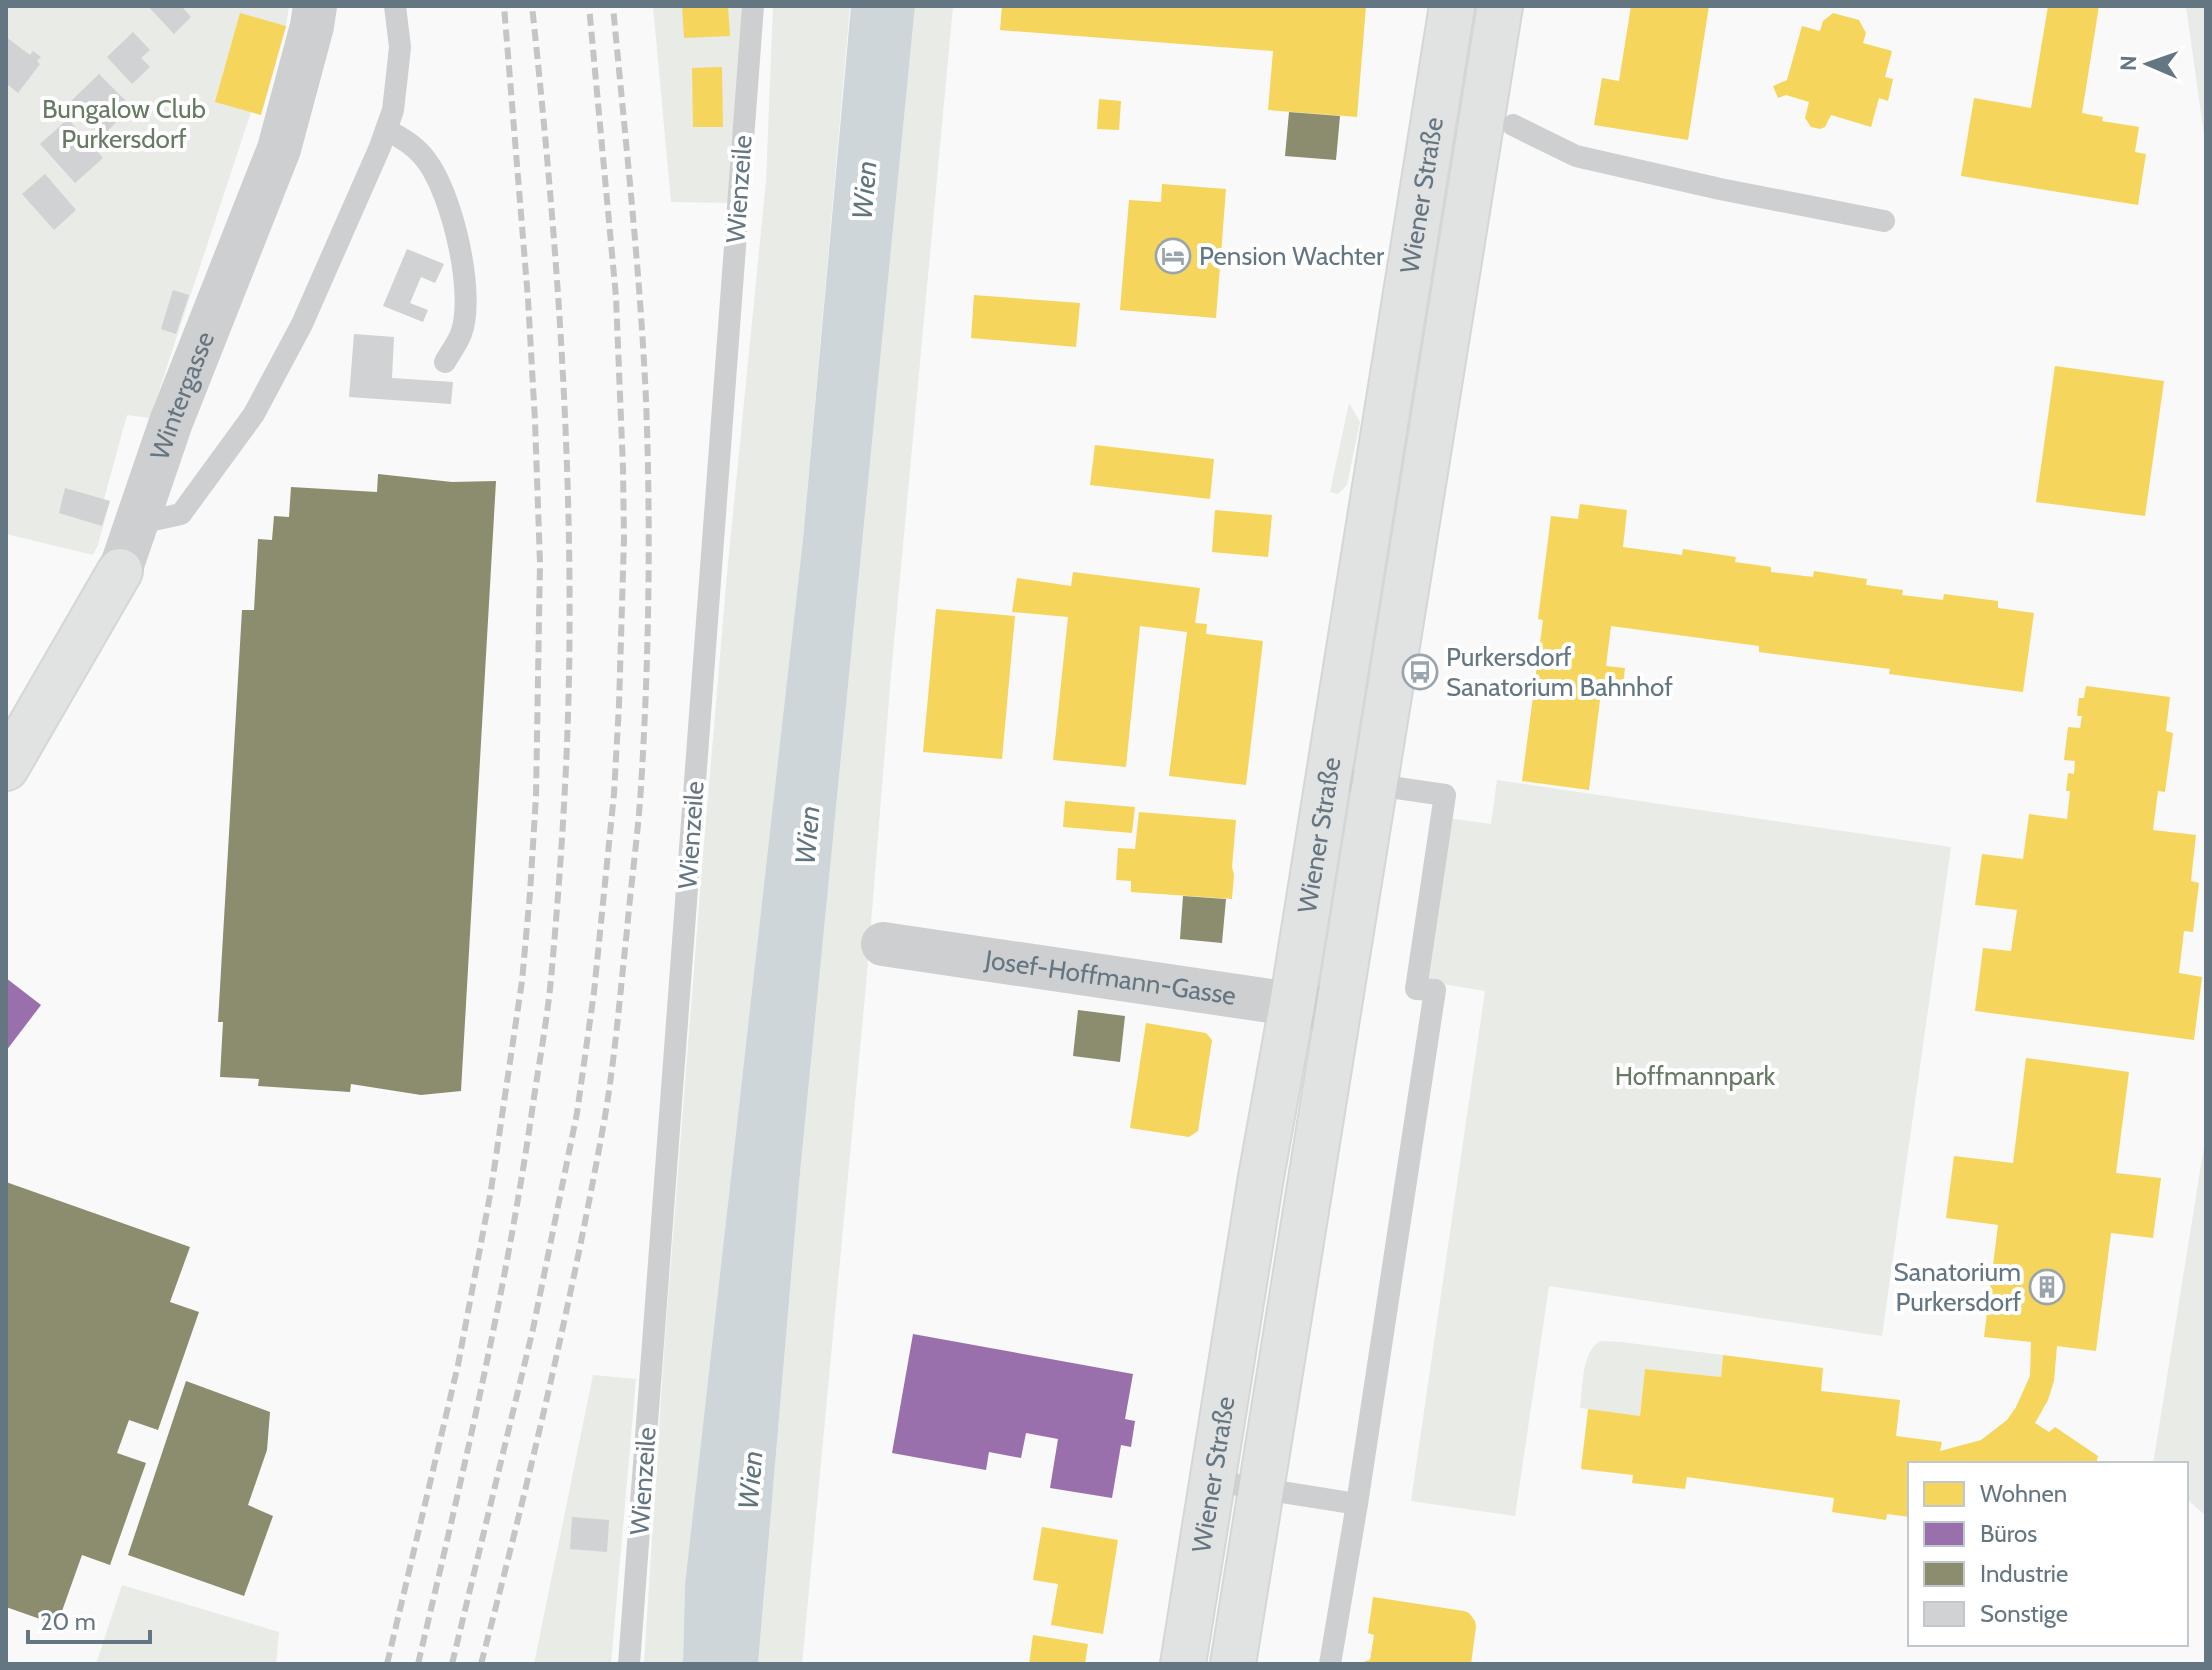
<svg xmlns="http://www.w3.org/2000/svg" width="2212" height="1670" font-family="Cabin,sans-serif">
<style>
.green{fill:#e8ebe6}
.water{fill:#ced6d9}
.homes{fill:#f6d55c}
.offices{fill:#9970ab}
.industry{fill:#8c8c6e}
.building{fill:#d0d2d3}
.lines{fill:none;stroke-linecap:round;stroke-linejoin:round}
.secondary-casing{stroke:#d5d6d7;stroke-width:48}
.primary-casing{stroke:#d5d6d7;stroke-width:48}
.lane{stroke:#cecfd0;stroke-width:22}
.street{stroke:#cecfd0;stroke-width:44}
.secondary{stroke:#e1e2e2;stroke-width:44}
.primary{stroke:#e1e2e2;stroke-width:44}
.rail{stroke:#c3c5c6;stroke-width:6;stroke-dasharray:12 6;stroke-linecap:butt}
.labels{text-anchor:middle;stroke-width:8;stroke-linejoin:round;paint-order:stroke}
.park-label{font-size:26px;fill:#687a64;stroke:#fff}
.street-label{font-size:26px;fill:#657683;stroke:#fff}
.poi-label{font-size:26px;fill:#657683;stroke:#fff;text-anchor:start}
.water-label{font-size:28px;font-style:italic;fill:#60757c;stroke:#fff}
</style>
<rect width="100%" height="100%" fill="#f9f9f9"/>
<g class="green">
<path d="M6 6H289L286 26 261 115 251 112 150 418 127 415 104 499 110 501 98 545 93 555 6 534Z"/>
<path d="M653 6H746L730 203 671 202Z"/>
<path d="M773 6H850L803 539 685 1584 683 1664H644L664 1351 701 879 727 574 766 181Z"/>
<path d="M915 6H953L891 675 866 985 802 1664H758L800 1173Z"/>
<path d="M2186 6H2206V149Z"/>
<path d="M1349 403 1360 422 1347 485 1338 494 1330 492Z"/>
<path d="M1497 780 1951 847 1882 1336 1549 1286 1515 1516 1411 1501 1485 991 1424 981 1448 818 1491 824Z"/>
<path d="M2206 1134V1516L2186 1498V1464H2153Z"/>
<path d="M1600 1341 1621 1342 1723 1355 1721 1377 1645 1369 1640 1416 1580 1408C1583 1387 1581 1353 1600 1341Z"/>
<path d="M593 1375 636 1379 611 1664H534Z"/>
<path d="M122 1585 279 1632 276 1664H96Z"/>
</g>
<path class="water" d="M851 6H915L800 1173 758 1664H683L685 1584 803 539Z"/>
<g class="homes">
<path d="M682 6H728L730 36 684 38Z"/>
<path d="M1002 6H1366L1357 117 1268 110 1273 51 1000 30Z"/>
<path d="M1631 6H1709L1688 140 1594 125 1602 78 1619 81Z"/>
<path d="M2048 6H2099L2082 113 2103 117 2102 121 2139 127 2135 152 2146 154 2138 205 1961 176 1974 98 2031 108Z"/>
<path d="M240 13 286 26 261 115 215 102Z"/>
<path d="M1833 13 1859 20 1866 33 1863 43 1892 51 1885 77 1893 79 1888 101 1879 98 1871 127 1831 115 1825 127 1820 129 1811 127 1805 118 1809 102 1786 95 1778 98 1773 86 1787 80 1802 26 1820 31 1823 21Z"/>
<path d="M722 67 723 127H693L692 68Z"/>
<path d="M1099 99 1121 101 1119 130 1097 129Z"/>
<path d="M1162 184 1226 189 1216 318 1120 310 1129 200 1161 202Z"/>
<path d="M974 295 1080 303 1076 347 971 338Z"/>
<path d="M2055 366 2164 381 2145 516 2036 502Z"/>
<path d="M1095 445 1214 459 1210 499 1090 485Z"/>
<path d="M1580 504 1627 510 1623 547 1682 555 1683 549 1736 557 1735 562 1771 567V572L1813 577 1814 571 1867 579 1866 585 1903 590 1902 595 1943 600 1944 594 1998 601V608L2034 613 2023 692 1889 674 1890 669 1759 652V646L1611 626 1606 666 1625 668 1622 694 1601 692 1589 790 1522 781 1543 620 1538 619 1551 516 1578 519Z"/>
<path d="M1215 510 1272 515 1268 557 1212 552Z"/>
<path d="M1073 572 1200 588 1195 623 1207 624 1206 634 1263 641 1246 785 1169 776 1187 632 1140 626 1126 767 1053 760 1068 617 1012 612 1017 578 1071 586Z"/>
<path d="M936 609 1015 616 1002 759 923 752Z"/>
<path d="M2086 686 2170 697 2166 731 2173 733 2165 792 2158 791 2153 830 2196 835 2191 881 2199 883 2193 932 2184 931 2179 973 2202 977 2194 1040 1975 1011 1983 948 2011 951 2017 910 1975 905 1982 854 2023 859 2029 814 2067 819 2070 791H2066L2068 773 2074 774 2075 761 2064 760 2068 727 2080 728 2082 716H2077L2079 698H2084Z"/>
<path d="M1065 801 1135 807 1132 833 1063 827Z"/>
<path d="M1139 812 1236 820 1232 867 1234 875 1232 899 1131 892V881L1116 880 1118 848 1135 849Z"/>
<path d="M1146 1023 1206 1033 1212 1040 1198 1131 1189 1137 1130 1128Z"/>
<path d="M2026 1058 2129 1072 2116 1173 2161 1178 2153 1238 2111 1233 2096 1351 2057 1346 2054 1381 2048 1400 2035 1423 2049 1432 2055 1427 2098 1456 2096 1464H1990L1989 1462 1986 1464H1910V1517L1887 1514 1886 1520 1832 1512 1834 1498 1687 1477 1685 1489 1632 1483 1633 1475 1581 1469 1588 1409 1640 1416 1645 1369 1721 1377 1723 1355 1823 1368 1821 1391 1900 1400 1896 1436 1942 1442 1940 1451 1981 1440 2007 1420 2016 1407 2030 1376 2031 1342 1984 1337 1998 1225 1946 1218 1954 1156 2013 1163Z"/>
<path d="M1042 1527 1118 1540 1103 1634 1051 1625 1058 1584 1033 1580Z"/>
<path d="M1373 1597 1464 1611 1469 1613 1475 1621 1476 1627 1471 1664H1357L1370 1660 1374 1635 1368 1633Z"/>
<path d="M1033 1635 1088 1644 1085 1664H1029Z"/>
</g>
<g class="offices">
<path d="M6 978 41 1005 6 1051Z"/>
<path d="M913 1334 1133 1374 1125 1419 1135 1421 1131 1447 1121 1445 1112 1498 1050 1488 1058 1439 1026 1433 1021 1458 989 1452 986 1470 892 1453Z"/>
</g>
<g class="industry">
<path d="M1289 112 1340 116 1336 160 1285 156Z"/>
<path d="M378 474 452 482 496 481 461 1091 421 1095 351 1084 350 1092 258 1086 259 1079 220 1077 223 1022H218L242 610H254L258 539 272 540 274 516 289 517 291 487 377 492Z"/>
<path d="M1183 896 1226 899 1222 943 1180 939Z"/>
<path d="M1078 1010 1125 1016 1120 1062 1073 1056Z"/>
<path d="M6 1182 190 1247 170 1302 199 1312 158 1430 129 1420 117 1453 146 1463 110 1565 82 1555 57 1625 6 1607Z"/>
<path d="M186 1381 270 1412 267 1450 248 1505 273 1516 244 1596 128 1555Z"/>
</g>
<g class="building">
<path d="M148 6H185L183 8 191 17 174 34Z"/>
<path d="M133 32 150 50 141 58 150 67 132 84 107 57Z"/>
<path d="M6 37 30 55 33 51 41 57 37 61 40 64 18 93 6 83Z"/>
<path d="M99 74 132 107 102 136 70 102Z"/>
<path d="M68 119 103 158 75 183 40 144Z"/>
<path d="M45 174 76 210 54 230 22 194Z"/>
<path d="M407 249 444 264 435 283 421 277 410 303 428 310 423 322 383 306Z"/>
<path d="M173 290 189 295 176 334 161 329Z"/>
<path d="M354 334 394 337 392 378 453 382 451 404 349 397Z"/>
<path d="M65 488 110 501 102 526 59 513Z"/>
<path d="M572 1517 609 1520 607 1552 570 1549Z"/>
</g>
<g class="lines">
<g class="secondary-casing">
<path id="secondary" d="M6 768 120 571"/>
</g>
<g class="primary-casing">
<g id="primary">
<path id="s3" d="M1183 1664 1261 1177 1292 1005 1452 6"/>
<path d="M1233 1664 1500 6"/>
</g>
</g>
<g class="lane">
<path d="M1513 125 1576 156 1720 189 1884 221"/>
<path d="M386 130C401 137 416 146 426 160 452 193 476 294 461 334 457 344 450 353 445 362"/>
<path d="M135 524 181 514 254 414 302 324 380 147 393 110 397 75 400 47 395 6"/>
<path d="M1213 1481 1357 1504 1435 990 1416 989 1445 795 1328 778"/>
<path d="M629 1664 753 6"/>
<path d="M1330 1664 1357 1504"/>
</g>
<g class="street">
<path id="s1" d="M120 571 171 422 279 149 312 26 315 6"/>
<path id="s2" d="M883 944 1331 1010"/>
</g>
<use href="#secondary" class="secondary"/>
<use href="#primary" class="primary"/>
<g class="rail">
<path d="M387 1664 458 1365 491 1190 522 981 530 893 536 796 540 563 535 421 528 299 504 6"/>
<path d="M418 1664C462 1478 506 1293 533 1104 539 1063 547 1021 551 979 560 879 567 778 569 677 573 453 556 229 532 6"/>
<path d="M452 1664 533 1329 577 1113 594 992 614 794 619 705 624 538 623 468 616 297 589 6"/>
<path d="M481 1664C528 1485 571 1305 604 1122 615 1059 620 994 627 930 631 883 638 835 641 787 649 659 651 529 646 400 640 269 625 137 613 6"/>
</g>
</g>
<defs>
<g id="hotel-ring" transform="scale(1.8)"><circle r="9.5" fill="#fff" stroke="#99a4ac" stroke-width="1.5"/><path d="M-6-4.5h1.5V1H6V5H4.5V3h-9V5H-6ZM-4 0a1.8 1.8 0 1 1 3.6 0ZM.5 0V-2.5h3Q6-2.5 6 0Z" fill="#99a4ac"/></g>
<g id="bus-ring" transform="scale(1.8)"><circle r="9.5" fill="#fff" stroke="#99a4ac" stroke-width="1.5"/><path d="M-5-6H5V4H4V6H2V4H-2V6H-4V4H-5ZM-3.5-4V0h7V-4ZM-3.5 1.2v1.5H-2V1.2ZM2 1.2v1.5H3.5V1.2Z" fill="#99a4ac"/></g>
<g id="building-ring" transform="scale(1.8)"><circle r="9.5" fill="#fff" stroke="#99a4ac" stroke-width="1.5"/><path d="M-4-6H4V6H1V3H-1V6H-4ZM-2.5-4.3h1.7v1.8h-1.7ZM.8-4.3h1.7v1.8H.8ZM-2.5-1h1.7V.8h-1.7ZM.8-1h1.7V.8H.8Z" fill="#99a4ac"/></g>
</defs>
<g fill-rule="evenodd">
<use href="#hotel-ring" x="1173" y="256"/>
<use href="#bus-ring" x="1420" y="672"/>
<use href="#building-ring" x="2047" y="1287"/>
</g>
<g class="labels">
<g class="park-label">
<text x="124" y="118">Bungalow Club<tspan x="124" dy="30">Purkersdorf</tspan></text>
<text x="1695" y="1085">Hoffmannpark</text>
</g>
<g class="street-label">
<text transform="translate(739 189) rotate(-86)" y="9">Wienzeile</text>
<text dy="9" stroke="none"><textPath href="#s3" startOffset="1488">Wiener Straße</textPath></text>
<text dy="9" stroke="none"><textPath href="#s1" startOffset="186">Wintergasse</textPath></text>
<text transform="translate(691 835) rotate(-86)" y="9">Wienzeile</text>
<text dy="9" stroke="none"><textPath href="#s3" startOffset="840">Wiener Straße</textPath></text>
<text dy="9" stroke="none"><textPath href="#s2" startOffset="230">Josef-Hoffmann-Gasse</textPath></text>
<text dy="9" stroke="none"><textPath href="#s3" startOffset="192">Wiener Straße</textPath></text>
<text transform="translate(643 1481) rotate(-86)" y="9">Wienzeile</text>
</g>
<g class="poi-label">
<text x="1199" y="265">Pension Wachter</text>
<text x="1446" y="666">Purkersdorf<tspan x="1446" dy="30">Sanatorium Bahnhof</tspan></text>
<text x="2021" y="1281" text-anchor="end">Sanatorium<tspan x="2021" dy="30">Purkersdorf</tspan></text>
</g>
<g class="water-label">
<text transform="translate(864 190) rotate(-85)" y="10">Wien</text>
<text transform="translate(807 835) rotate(-85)" y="10">Wien</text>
<text transform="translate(750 1480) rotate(-85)" y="10">Wien</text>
</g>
</g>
<rect width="2212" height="1670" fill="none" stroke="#657683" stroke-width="16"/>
<rect x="1908" y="1462" width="280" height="184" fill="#ffffff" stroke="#c1c8cd" stroke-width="2"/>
<rect x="1924" y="1482" width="40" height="24" fill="#f6d55c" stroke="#c1c8cd" stroke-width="2"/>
<text x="1980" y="1502" font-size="24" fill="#657683">Wohnen</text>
<rect x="1924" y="1522" width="40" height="24" fill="#9970ab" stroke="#c1c8cd" stroke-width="2"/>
<text x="1980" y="1542" font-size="24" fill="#657683">Büros</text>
<rect x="1924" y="1562" width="40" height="24" fill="#8c8c6e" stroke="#c1c8cd" stroke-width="2"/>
<text x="1980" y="1582" font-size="24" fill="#657683">Industrie</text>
<rect x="1924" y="1602" width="40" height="24" fill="#d0d2d3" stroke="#c1c8cd" stroke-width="2"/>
<text x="1980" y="1622" font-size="24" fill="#657683">Sonstige</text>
<g transform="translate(2148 64) rotate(272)" stroke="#ffffff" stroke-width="6" paint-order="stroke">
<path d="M0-6L14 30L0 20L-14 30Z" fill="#657683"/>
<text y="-12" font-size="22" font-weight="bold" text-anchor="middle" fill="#657683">N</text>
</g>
<path d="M28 1630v12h122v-12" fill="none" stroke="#657683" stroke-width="4"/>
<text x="40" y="1630" font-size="24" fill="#657683" stroke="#ffffff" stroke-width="6" paint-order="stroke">20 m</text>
</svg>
